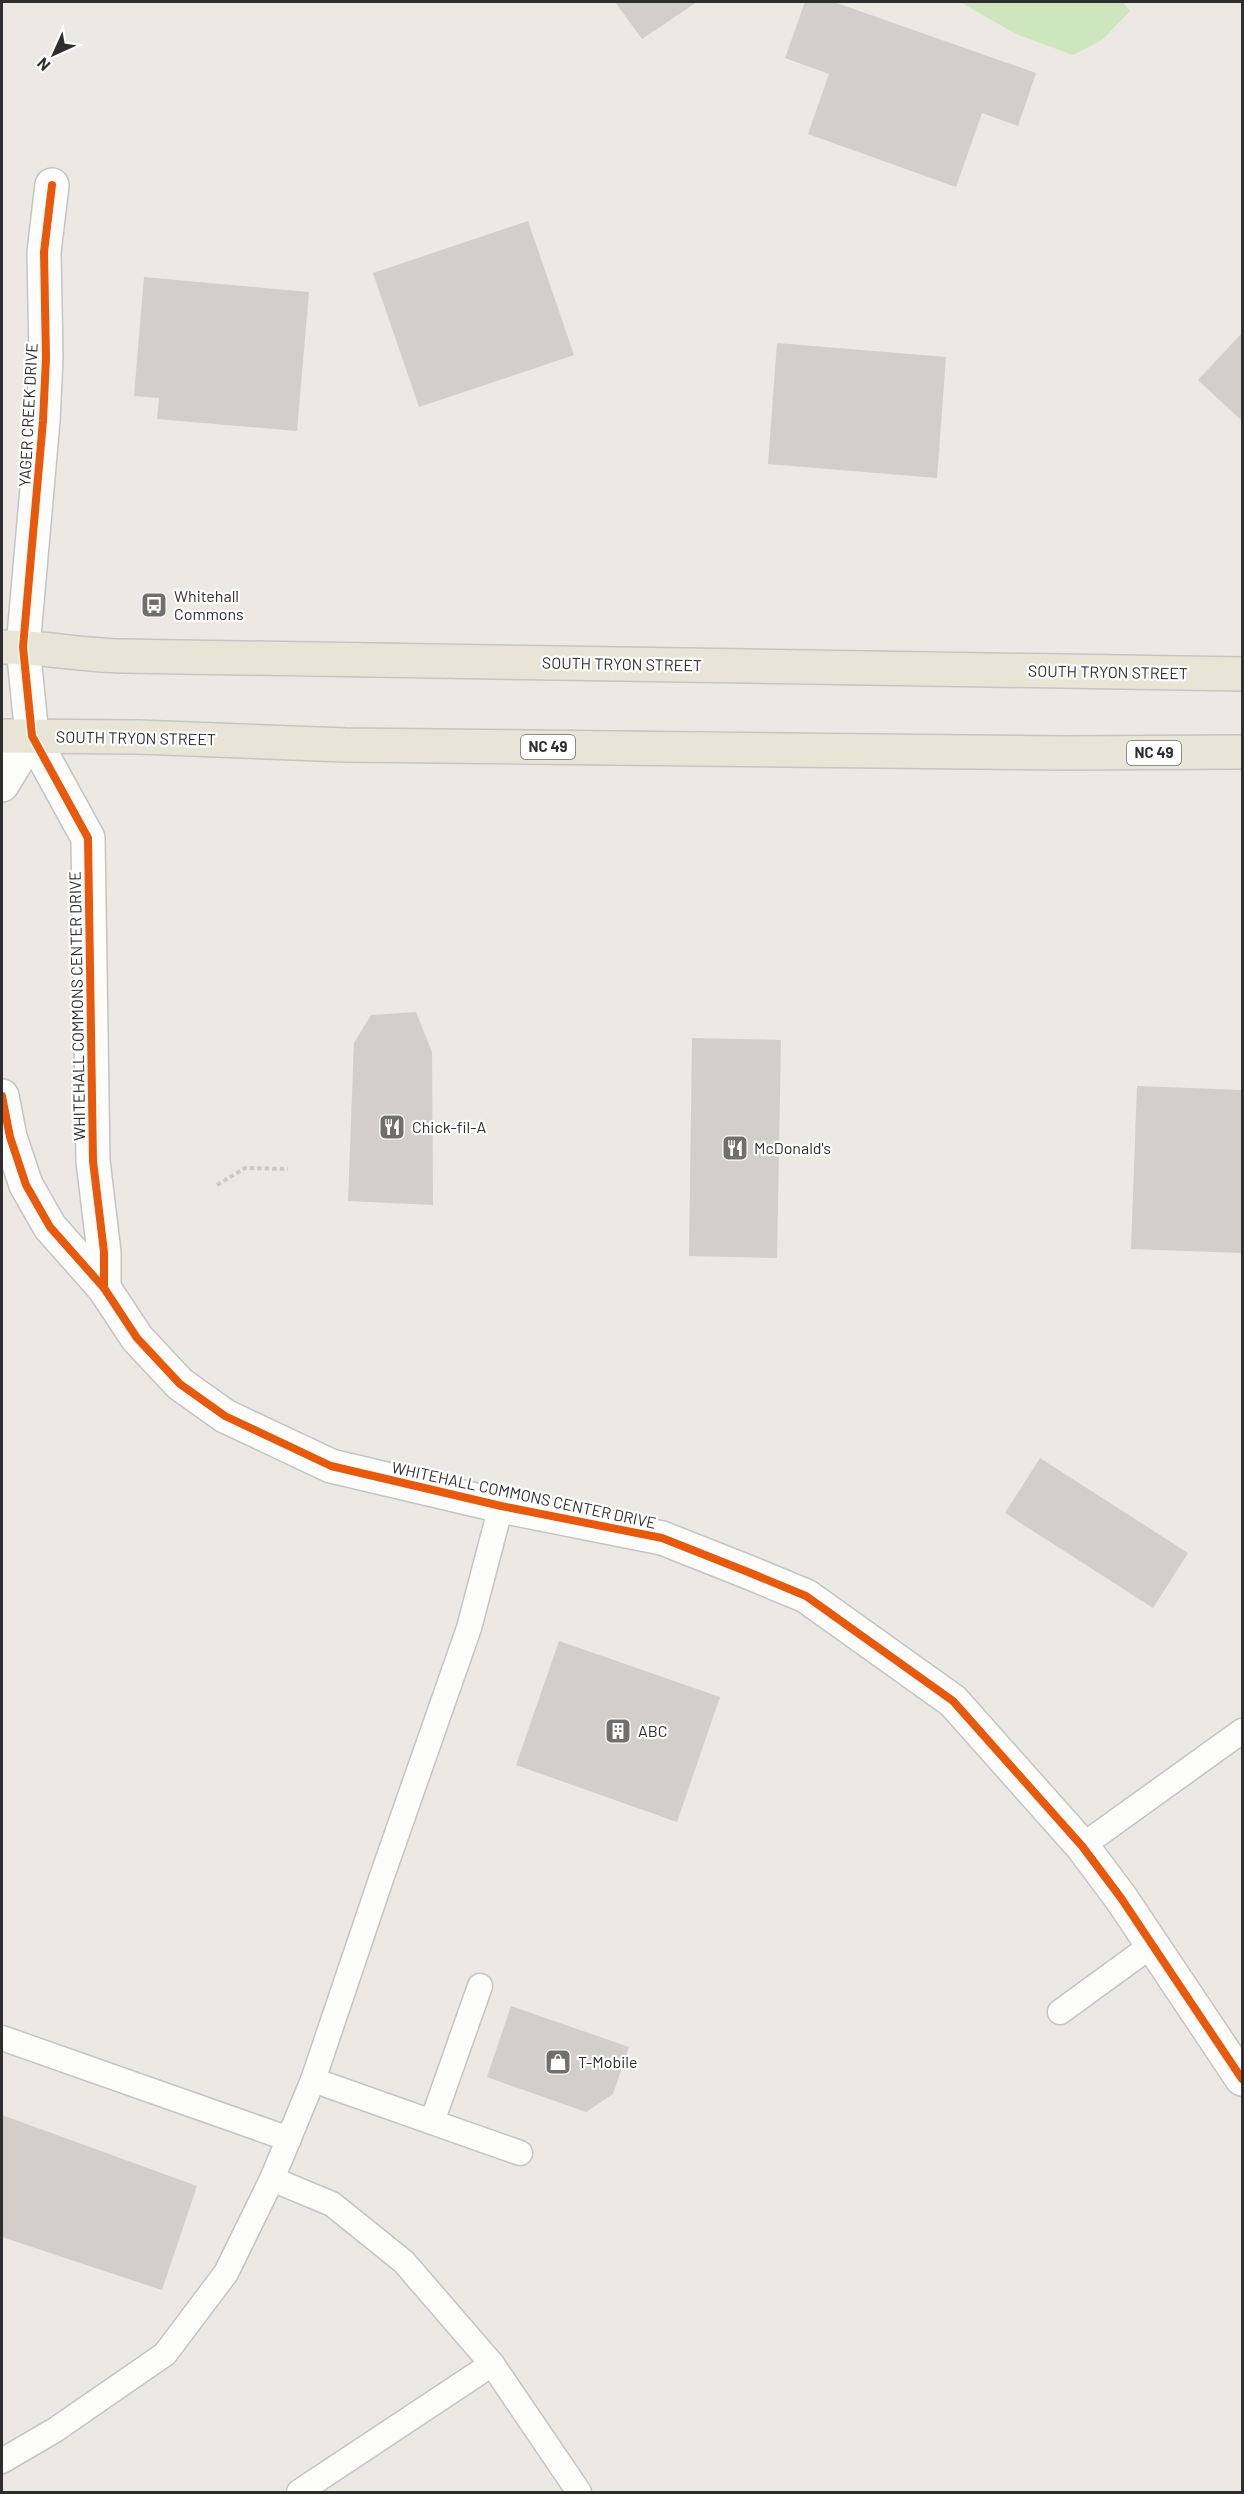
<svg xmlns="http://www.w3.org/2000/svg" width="1244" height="2494" font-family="Barlow,sans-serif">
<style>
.green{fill:#cee6be}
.building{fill:#d1cecb}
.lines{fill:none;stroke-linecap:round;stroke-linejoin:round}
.service-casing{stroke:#c5c4c5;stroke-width:27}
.minor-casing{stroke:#c5c4c5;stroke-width:36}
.primary-casing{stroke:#c6c5c4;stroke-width:36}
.path{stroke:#c9c9c8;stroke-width:4;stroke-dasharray:4.5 3;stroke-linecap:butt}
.service{stroke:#fcfcfb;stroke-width:24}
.minor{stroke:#fcfcfb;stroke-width:33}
.primary{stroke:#e8e4d6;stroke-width:33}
.cycleway-casing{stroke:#fff;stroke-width:11}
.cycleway{stroke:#e8590c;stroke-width:8}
.labels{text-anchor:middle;stroke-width:4.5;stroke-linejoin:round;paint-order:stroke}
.shield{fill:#fff;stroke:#6d6d6d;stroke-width:1.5}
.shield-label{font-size:15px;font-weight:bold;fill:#2e2e2e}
.street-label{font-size:16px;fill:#2e2e2e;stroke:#fff}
.poi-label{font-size:16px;fill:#2e2e2e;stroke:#fff;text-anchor:start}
</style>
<rect width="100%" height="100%" fill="#ece8e4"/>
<path class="green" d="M960 2H1123L1130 11 1102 40 1073 55 1016 34Z"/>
<g class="building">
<path d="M615 2H697L642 39Z"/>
<path d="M805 2H834L1036 73 1018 126 982 113 956 187 808 134 829 74 785 58Z"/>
<path d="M528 221 574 355 419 407 373 273Z"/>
<path d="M144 277 309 292 297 431 157 419 159 398 134 396Z"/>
<path d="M1242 333V421L1198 380Z"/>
<path d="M777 343 946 357 937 478 768 464Z"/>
<path d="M416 1012 432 1052 433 1205 348 1201 354 1043 371 1015Z"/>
<path d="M692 1038 781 1040 777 1258 689 1256Z"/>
<path d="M1137 1086 1242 1090V1253L1131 1249Z"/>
<path d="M1040 1458 1188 1553 1153 1608 1005 1513Z"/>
<path d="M559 1641 720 1697 677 1822 516 1765Z"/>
<path d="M511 2006 629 2047 613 2094 586 2112 487 2077Z"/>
<path d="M2 2115 197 2186 162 2290 2 2237Z"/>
</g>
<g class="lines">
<g class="service-casing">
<g id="service">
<path d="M1082 1846 1242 1731"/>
<path d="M1060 2012 1152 1945"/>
<path d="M2 2038 289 2139"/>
<path d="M313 2080 520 2153"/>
<path d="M432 2122 480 1986"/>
<path d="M272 2179 332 2204 404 2262 492 2364 579 2492"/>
<path d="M2 2461 55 2430 165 2354 226 2273 272 2179 313 2080 381 1879 469 1628 501 1506"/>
<path d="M299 2492 492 2364"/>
</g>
</g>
<g class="minor-casing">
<g id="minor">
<path d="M52 185 44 252 46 358 43 421 23 647 32 736 88 838 93 1161 104 1252V1288"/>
<path d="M2 785 32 736"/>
<path d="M2 1096 10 1137 26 1185 50 1227 104 1288 137 1338 180 1384 225 1416 331 1466 501 1506 662 1538 748 1572 806 1596 953 1701 1082 1846 1121 1898 1242 2079"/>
</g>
</g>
<g class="primary-casing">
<g id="primary">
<path d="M2 647C42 647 82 655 122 656L1242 674"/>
<path d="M2 736 138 737 345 745 1065 753 1242 752"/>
</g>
</g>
<path class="path" d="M217 1185 245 1168 288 1169"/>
<use href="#service" class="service"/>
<use href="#minor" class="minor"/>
<use href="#primary" class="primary"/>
<g class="cycleway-casing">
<g id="cycleway">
<path d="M52 185 44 252 46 358 43 421 23 647 32 736 88 838 93 1161 104 1252V1288"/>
<path d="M2 1096 10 1137 26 1185 50 1227 104 1288 137 1338 180 1384 225 1416 331 1466 501 1506 662 1538 748 1572 806 1596 953 1701 1082 1846 1121 1898 1242 2079"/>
</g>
</g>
<use href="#cycleway" class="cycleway"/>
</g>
<defs>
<g id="bus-square" transform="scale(1.35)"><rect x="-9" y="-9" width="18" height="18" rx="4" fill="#706f6e" stroke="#fff"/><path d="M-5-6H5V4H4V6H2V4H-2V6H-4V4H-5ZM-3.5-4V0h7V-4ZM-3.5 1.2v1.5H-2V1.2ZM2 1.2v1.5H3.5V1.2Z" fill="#fff"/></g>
<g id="restaurant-square" transform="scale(1.35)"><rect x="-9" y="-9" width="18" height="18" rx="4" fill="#706f6e" stroke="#fff"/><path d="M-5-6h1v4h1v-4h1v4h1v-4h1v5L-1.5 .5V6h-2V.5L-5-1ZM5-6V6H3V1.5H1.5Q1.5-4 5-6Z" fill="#fff"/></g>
<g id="building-square" transform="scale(1.35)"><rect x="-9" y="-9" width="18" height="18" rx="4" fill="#706f6e" stroke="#fff"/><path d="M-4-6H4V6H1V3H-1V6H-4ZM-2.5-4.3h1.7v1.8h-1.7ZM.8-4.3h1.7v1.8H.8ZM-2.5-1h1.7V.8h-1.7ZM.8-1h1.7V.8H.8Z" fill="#fff"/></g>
<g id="shop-square" transform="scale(1.35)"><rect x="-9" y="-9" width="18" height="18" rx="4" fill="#706f6e" stroke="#fff"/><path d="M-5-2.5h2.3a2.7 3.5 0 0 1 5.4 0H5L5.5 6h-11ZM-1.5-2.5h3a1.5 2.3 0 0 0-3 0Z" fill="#fff"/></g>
</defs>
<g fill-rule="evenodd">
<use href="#bus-square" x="154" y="605"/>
<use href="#restaurant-square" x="392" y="1127"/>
<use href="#restaurant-square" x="735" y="1148"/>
<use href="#building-square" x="618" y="1731"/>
<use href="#shop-square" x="558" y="2062"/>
</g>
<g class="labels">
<g class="shield">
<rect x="521" y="735" width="54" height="24" rx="4.5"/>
<rect x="1127" y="741" width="54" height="24" rx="4.5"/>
</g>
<g class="shield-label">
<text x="548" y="752">NC 49</text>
<text x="1154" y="758">NC 49</text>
</g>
<g class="street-label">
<text transform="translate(28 415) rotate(-87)" y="6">YAGER CREEK DRIVE</text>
<text transform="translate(622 664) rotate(1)" y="6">SOUTH TRYON STREET</text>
<text transform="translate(1108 672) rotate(1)" y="6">SOUTH TRYON STREET</text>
<text transform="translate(136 738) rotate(1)" y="6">SOUTH TRYON STREET</text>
<text transform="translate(77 1006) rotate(-91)" y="6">WHITEHALL COMMONS CENTER DRIVE</text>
<text transform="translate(524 1495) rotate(12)" y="6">WHITEHALL COMMONS CENTER DRIVE</text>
</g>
<g class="poi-label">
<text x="174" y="602">Whitehall<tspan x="174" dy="18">Commons</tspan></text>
<text x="412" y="1133">Chick-fil-A</text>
<text x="754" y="1154">McDonald's</text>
<text x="638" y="1737">ABC</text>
<text x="578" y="2068">T-Mobile</text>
</g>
</g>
<rect width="1244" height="2494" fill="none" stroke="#2e2e2e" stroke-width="6"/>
<g transform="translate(54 54) rotate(225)" stroke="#ffffff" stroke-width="4.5" paint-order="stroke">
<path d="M0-4.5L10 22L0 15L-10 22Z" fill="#2e2e2e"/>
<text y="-9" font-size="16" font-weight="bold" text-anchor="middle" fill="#2e2e2e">N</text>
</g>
</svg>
